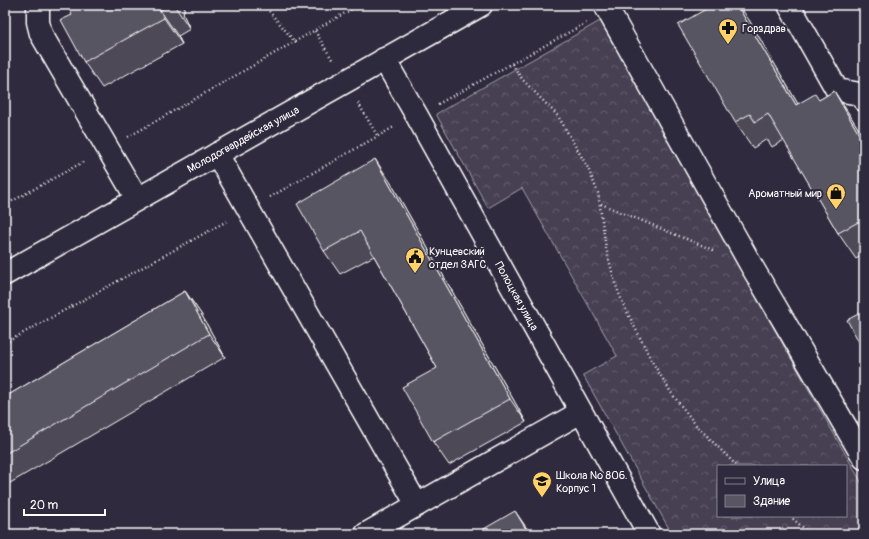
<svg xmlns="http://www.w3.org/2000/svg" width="869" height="539" font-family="Pangolin,sans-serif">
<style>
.forest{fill:url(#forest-crowns);stroke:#a2a0a8;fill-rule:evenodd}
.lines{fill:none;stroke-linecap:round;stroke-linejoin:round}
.minor-casing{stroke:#fff;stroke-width:25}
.path{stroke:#fff;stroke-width:2.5;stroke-dasharray:1 3;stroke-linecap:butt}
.minor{stroke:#2f2a3d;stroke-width:22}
.wall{fill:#4d4956;stroke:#fff}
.shaded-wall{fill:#3e3c46;stroke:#fff}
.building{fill:#595564;stroke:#fff}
.labels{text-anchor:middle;stroke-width:4;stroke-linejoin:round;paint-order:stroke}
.poi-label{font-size:11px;fill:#fff;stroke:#2f2a3d;text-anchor:start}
.street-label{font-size:11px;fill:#fff;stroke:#2f2a3d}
</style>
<defs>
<pattern id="forest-crowns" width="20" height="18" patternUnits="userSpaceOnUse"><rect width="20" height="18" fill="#464152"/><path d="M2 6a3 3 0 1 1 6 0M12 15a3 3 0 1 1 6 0" fill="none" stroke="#625e6c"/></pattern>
</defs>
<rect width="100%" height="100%" fill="#2f2a3d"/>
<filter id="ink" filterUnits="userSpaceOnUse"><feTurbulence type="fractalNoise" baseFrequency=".025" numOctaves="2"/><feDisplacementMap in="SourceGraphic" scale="8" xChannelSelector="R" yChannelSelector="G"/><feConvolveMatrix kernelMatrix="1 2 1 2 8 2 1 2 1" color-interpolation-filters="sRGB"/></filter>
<g filter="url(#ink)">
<path class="forest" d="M600 21 864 487V534H672L583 375 617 356 522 188 488 208 436 114ZM718 466H846V516H718Z"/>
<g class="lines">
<g class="minor-casing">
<g id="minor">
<path d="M38 5V22L41 34 137 199"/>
<path d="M605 5 751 265 864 458"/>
<path d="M789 5 837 90 860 94 864 100"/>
<path d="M384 59 417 116 649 534"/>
<path d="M217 154 417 505"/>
<path d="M5 274 481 5"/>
<path d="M366 534 581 412"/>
</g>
</g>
<g class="path">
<path d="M264 5 295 42"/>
<path d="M315 31 333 61"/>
<path d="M512 64 522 79 558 116 588 168 598 193 606 248 615 283 624 306 653 363 672 394 696 425 737 466"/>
<path d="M358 103 377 135"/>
<path d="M438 104 586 23"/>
<path d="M128 137 359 5"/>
<path d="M270 197 394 127"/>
<path d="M601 204 713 250"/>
<path d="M5 205 85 161"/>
<path d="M5 343 227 221"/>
<path d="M790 516 810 534"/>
</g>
<use href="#minor" class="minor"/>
</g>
<g class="wall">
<path d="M76 5H185L183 14 190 29 178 36 182 44 102 88 84 62 72 15Z"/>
<path d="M749 20 798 104 819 100 834 91 851 117 864 138V254L856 259 838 233 784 140 772 147 767 139 753 148 735 122Z"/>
<path d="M391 183 526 422 449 465 433 442 437 368 374 256 340 274 324 251Z"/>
<path d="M185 291 201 314 225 357 5 486V397Z"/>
</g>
<g class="shaded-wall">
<path d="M174 5H185L183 14 190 29Z"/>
<path d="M737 5H739L749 20 813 130 796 105Z"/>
<path d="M160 10 178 36 182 44 164 18Z"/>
<path d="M834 91 851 117 864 138V143Z"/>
<path d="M375 159 391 183 526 422 510 399Z"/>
<path d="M185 291 201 314 225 357 209 334Z"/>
<path d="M515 511 526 527 531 534H529Z"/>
</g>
<g class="building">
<path d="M76 5H169L160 10 164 18 84 62 61 20 72 15 69 9Z"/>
<path d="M713 5H737L796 105 815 94 819 100 834 91 864 143V219L838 233 768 114 755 122 750 114 735 122 678 25Z"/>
<path d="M375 159 510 399 433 442 402 387 437 368 360 231 324 251 297 204Z"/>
<path d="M185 291 209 334 5 454V397Z"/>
<path d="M864 311V351L847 320Z"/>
<path d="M515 511 529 534H475Z"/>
</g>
</g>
<defs>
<g id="pharmacy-pin" transform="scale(1)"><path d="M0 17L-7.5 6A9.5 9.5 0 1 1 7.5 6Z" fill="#ffd166" stroke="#2f2a3d"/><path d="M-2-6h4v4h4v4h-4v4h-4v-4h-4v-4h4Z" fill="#111"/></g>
<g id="shop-pin" transform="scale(1)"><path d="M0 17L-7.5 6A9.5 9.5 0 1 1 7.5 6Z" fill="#ffd166" stroke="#2f2a3d"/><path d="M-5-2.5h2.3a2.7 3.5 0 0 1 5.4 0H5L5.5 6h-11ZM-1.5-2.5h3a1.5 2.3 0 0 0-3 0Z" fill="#111"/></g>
<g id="civic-pin" transform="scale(1)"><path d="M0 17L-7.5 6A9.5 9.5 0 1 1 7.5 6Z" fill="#ffd166" stroke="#2f2a3d"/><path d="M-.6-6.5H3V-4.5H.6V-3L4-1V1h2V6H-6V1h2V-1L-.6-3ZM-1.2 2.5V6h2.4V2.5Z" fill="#111"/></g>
<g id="school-pin" transform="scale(1)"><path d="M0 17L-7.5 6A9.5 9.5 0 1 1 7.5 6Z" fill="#ffd166" stroke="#2f2a3d"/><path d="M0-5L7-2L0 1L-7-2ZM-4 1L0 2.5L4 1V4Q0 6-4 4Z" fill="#111"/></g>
</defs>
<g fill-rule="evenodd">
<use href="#pharmacy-pin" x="728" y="28"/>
<use href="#shop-pin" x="836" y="193"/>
<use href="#civic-pin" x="415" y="257"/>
<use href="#school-pin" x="542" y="481"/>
</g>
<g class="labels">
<g class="poi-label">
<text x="742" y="32">Горздрав</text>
<text x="822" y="197" text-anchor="end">Ароматный мир</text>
<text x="429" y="255">Кунцевский<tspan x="429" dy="13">отдел ЗАГС</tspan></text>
<text x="556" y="479">Школа № 806.<tspan x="556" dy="13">Корпус 1</tspan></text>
</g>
<g class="street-label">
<text transform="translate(243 139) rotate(-29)" y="4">Молодогвардейская улица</text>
<text transform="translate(517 296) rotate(61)" y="4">Полоцкая улица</text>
</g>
</g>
<rect width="869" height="539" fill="none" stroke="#2f2a3d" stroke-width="20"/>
<rect x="10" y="10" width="849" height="519" fill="none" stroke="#fff" stroke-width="1.5" filter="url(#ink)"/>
<rect x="717" y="465" width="130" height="52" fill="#2f2a3d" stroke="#827f8b"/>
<rect x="725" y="478" width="20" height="6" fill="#2f2a3d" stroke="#827f8b"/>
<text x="753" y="485" font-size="12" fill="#ffffff">Улица</text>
<rect x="725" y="495" width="20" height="12" fill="#595564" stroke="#827f8b"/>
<text x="753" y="505" font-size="12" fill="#ffffff">Здание</text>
<path d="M24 509v6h81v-6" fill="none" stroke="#ffffff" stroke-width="2"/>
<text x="30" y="509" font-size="12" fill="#ffffff" stroke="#2f2a3d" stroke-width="3" paint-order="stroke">20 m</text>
</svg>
